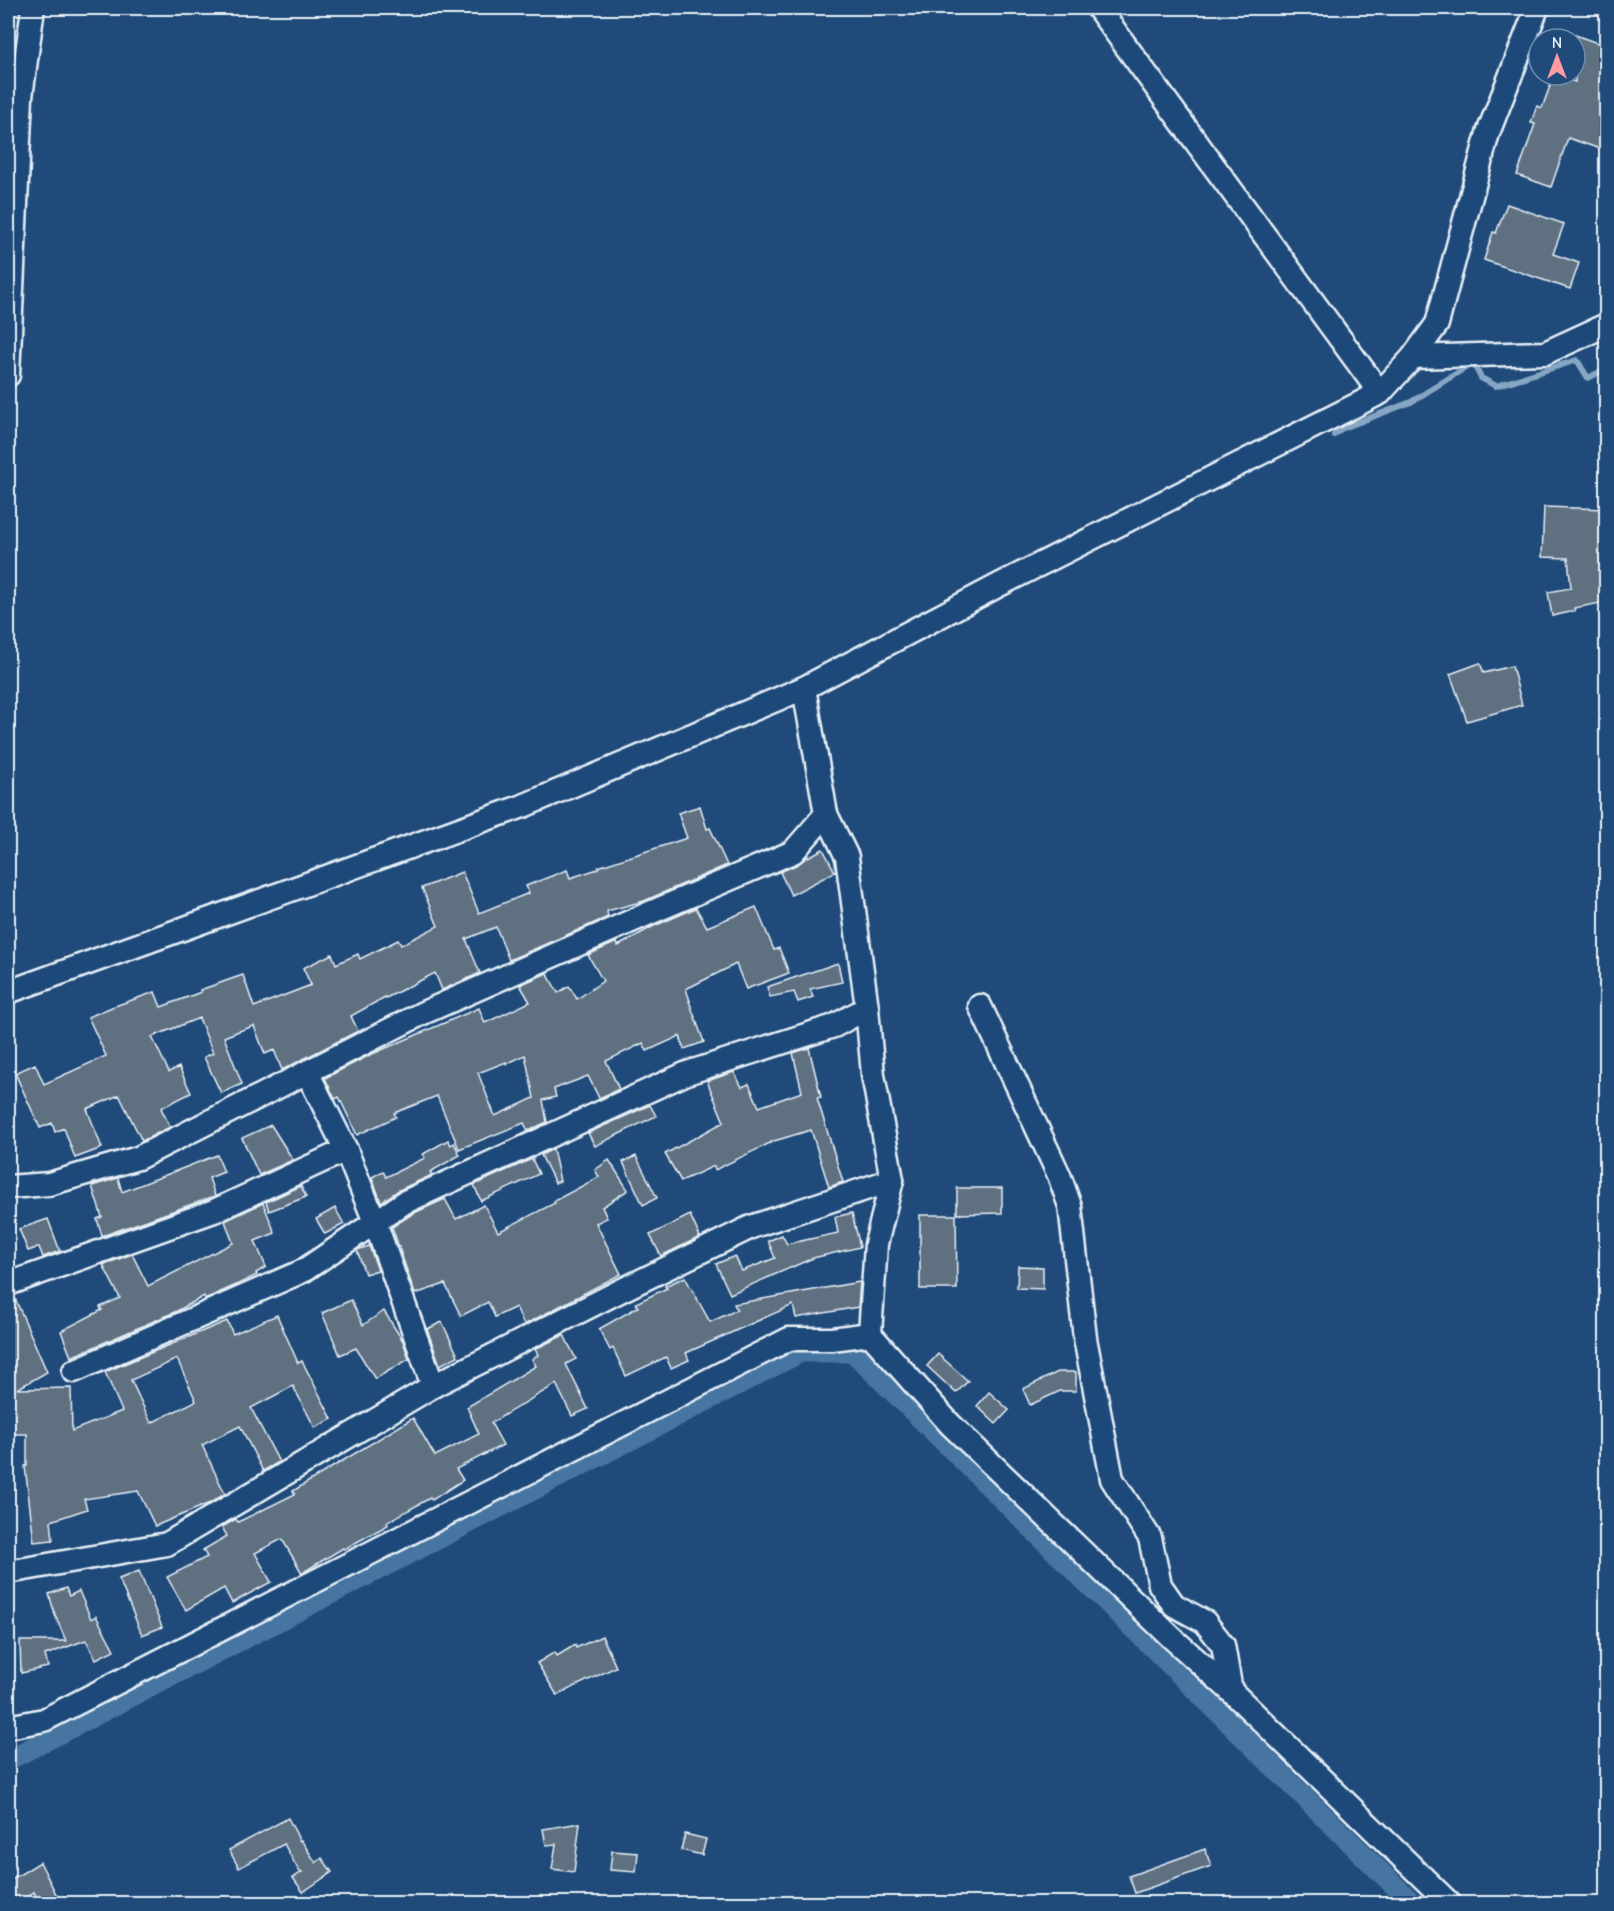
<svg xmlns="http://www.w3.org/2000/svg" width="1614" height="1911" font-family="'Comic Neue',sans-serif">
<style>
.lines{fill:none;stroke-linecap:round;stroke-linejoin:round}
.stream{stroke:#86a6c3;stroke-width:6}
.canal{stroke:#4474a0;stroke-width:21}
.building{fill:#5f7080;stroke:#e8f1f8;stroke-width:1.5;fill-rule:evenodd}
.street-casing{stroke:#e8f1f8;stroke-width:27}
.street{stroke:#1f4a7a;stroke-width:22}
</style>
<rect width="100%" height="100%" fill="#1f4a7a"/>
<filter id="ink" filterUnits="userSpaceOnUse"><feTurbulence type="fractalNoise" baseFrequency=".0167" numOctaves="2"/><feDisplacementMap in="SourceGraphic" scale="12" xChannelSelector="R" yChannelSelector="G"/><feConvolveMatrix kernelMatrix="1 2 1 2 8 2 1 2 1" color-interpolation-filters="sRGB"/></filter>
<g filter="url(#ink)">
<g class="lines">
<path class="stream" d="M1334 435 1341 429 1411 402 1473 363 1481 378 1496 386 1577 360 1588 378 1606 369"/>
<path class="canal" d="M8 1760 801 1352H853L1413 1904"/>
</g>
<g class="building">
<path d="M1575 35 1606 46V151L1568 138 1551 187 1517 175 1535 124 1531 123 1537 106 1542 108 1554 75 1575 82Z"/>
<path d="M1507 204 1564 224 1553 254 1579 263 1570 289 1484 260 1493 232 1496 233Z"/>
<path d="M1544 507 1606 509V602L1574 608 1575 611 1552 616 1548 592 1571 588 1568 558 1542 557Z"/>
<path d="M1480 663 1484 673 1512 666 1522 705 1467 721 1450 674Z"/>
<path d="M700 806 707 829 710 828 727 865 644 901 607 911 608 917 509 960 496 927 466 939 480 973 442 990 435 973 386 998 385 997 351 1016 358 1031 282 1070 274 1050 265 1054 254 1026 239 1031 224 1037 242 1084 221 1093 204 1057 213 1053 199 1018 152 1037 169 1072 179 1067 191 1093 161 1108 170 1127 142 1141 119 1095 87 1109 102 1148 75 1158 64 1128 55 1132 52 1123 40 1128 15 1073 35 1064 44 1084 106 1056 88 1017 112 1007 155 992 161 1007 201 992 200 990 243 975 254 1007 311 985 303 968 332 954 336 964 358 954 360 959 398 940 401 945 438 926 422 888 462 872 479 913 529 893 526 886 567 870 570 878 598 869V867L687 838 678 813Z"/>
<path d="M823 849 835 872 791 895 780 872 798 864 806 858Z"/>
<path d="M756 907 774 950 779 948 789 973 746 989 736 964 686 989 690 1001H689L704 1042 684 1049 680 1036 647 1051 643 1043 606 1061 619 1089 599 1098 588 1076 554 1089 556 1097 543 1100 547 1122 528 1131 524 1123 459 1149 437 1096 394 1113 396 1117 357 1135 339 1097 335 1099 325 1078 370 1055 479 1008 485 1023 530 1002 520 985 547 973 558 993 569 986 577 999 603 981 588 955 617 942 618 946 652 927 696 908 707 927ZM525 1055 534 1098 495 1116 478 1073 506 1062V1064Z"/>
<path d="M838 963 842 982 810 989 813 997 798 1002 794 992 770 997 767 987Z"/>
<path d="M809 1048 821 1097 817 1098 843 1182 829 1187 811 1130 774 1141 715 1170 714 1166 681 1181 665 1154 724 1122 707 1081 734 1072 742 1087 749 1084 759 1107 802 1092 793 1053Z"/>
<path d="M650 1105 656 1116 595 1146 588 1133Z"/>
<path d="M271 1125 293 1160 259 1175 242 1138Z"/>
<path d="M448 1140 451 1145 454 1143 460 1155 430 1172 432 1175 399 1190 381 1202 372 1177 383 1171 386 1177 425 1158 423 1154Z"/>
<path d="M553 1149 560 1181 555 1183 541 1155Z"/>
<path d="M217 1155 224 1172 209 1178 215 1196 102 1236 97 1219 102 1217 92 1186 118 1178 122 1192Z"/>
<path d="M636 1156 657 1198 643 1205 623 1162Z"/>
<path d="M532 1159 539 1174 481 1201 474 1185Z"/>
<path d="M609 1160 628 1190 602 1207 607 1218 596 1223 621 1274 524 1325 516 1307 495 1317 488 1302 461 1316 445 1284 415 1294 392 1227 412 1214 445 1199 456 1219 484 1205 498 1232 555 1203 554 1201 599 1177 595 1170Z"/>
<path d="M301 1186 306 1197 269 1211 266 1202Z"/>
<path d="M957 1188H1002V1213L957 1214Z"/>
<path d="M263 1203 275 1233 255 1241 266 1267 256 1273 257 1275 234 1286 205 1299 204 1296 177 1311 71 1357 61 1331 102 1310 100 1307 120 1298 103 1265 132 1254 148 1286 233 1243 225 1221Z"/>
<path d="M335 1208 344 1224 325 1234 316 1219Z"/>
<path d="M852 1213 860 1247 813 1258 730 1294 716 1264 735 1256 742 1271 775 1258 768 1241 782 1235 787 1244 838 1233 835 1217Z"/>
<path d="M690 1215 700 1237 661 1256 650 1235Z"/>
<path d="M920 1215H956L957 1289H920Z"/>
<path d="M48 1219 60 1251 43 1257 39 1247 28 1251 19 1229Z"/>
<path d="M369 1246 378 1270 365 1274 357 1250Z"/>
<path d="M1018 1266 1043 1267V1289L1017 1288Z"/>
<path d="M685 1277 710 1322 737 1310 734 1304 860 1282 858 1307 796 1318 793 1305 686 1353 689 1360 671 1368 666 1357 626 1376 613 1348 610 1350 599 1329 638 1307 636 1303 667 1288 665 1286Z"/>
<path d="M14 1296 47 1372 17 1389 71 1388 72 1431 122 1411 105 1372 227 1321 233 1334 277 1315 298 1363 302 1361 332 1419 315 1428 293 1386 251 1408 279 1462 263 1471 240 1426 202 1445 225 1494 210 1503 155 1526 138 1491 84 1499 87 1509 51 1521 53 1540 34 1542 25 1466H27V1434H8V1297ZM177 1359 196 1401 151 1423 131 1380Z"/>
<path d="M351 1300 363 1325 384 1311 403 1341 409 1359 375 1379 356 1348 340 1355 322 1313Z"/>
<path d="M442 1322 458 1356 440 1365 427 1329Z"/>
<path d="M564 1335 576 1359 566 1364 588 1409 572 1416 556 1384 491 1423 503 1445 456 1469 463 1480 432 1500 430 1498 387 1522 388 1525 344 1549 343 1548 302 1573 282 1539 255 1553 271 1582 232 1603 224 1588 186 1610 167 1577 207 1557 203 1550 227 1536 222 1527 236 1519 238 1522 295 1494 293 1491 413 1418 435 1456 479 1434 467 1407 536 1366 532 1359 538 1355 535 1349Z"/>
<path d="M938 1354 968 1381 956 1393 927 1366Z"/>
<path d="M1058 1372H1076V1391H1060L1030 1405 1023 1389Z"/>
<path d="M989 1392 1009 1410 996 1424 977 1406Z"/>
<path d="M139 1571 162 1627 142 1635 119 1579Z"/>
<path d="M66 1588 69 1596 79 1591 91 1619 96 1616 114 1650 96 1659 86 1640 45 1655 48 1667 21 1673 20 1641H66L55 1615 49 1594Z"/>
<path d="M602 1636 616 1667 557 1695 537 1663 555 1652 557 1656 575 1645 576 1648Z"/>
<path d="M288 1818 300 1841 301 1840 316 1863 322 1858 332 1872 303 1892 293 1878 302 1872 299 1871 284 1844 239 1868 229 1850Z"/>
<path d="M580 1823 574 1872 552 1869 556 1844 546 1845 543 1829Z"/>
<path d="M685 1834 706 1839 702 1855 681 1850Z"/>
<path d="M1205 1849 1211 1866 1135 1893 1129 1876Z"/>
<path d="M612 1851 638 1853 636 1872 610 1870Z"/>
<path d="M40 1862 61 1904H39L34 1892 18 1904H8V1882Z"/>
</g>
<g class="lines">
<g class="street-casing">
<g id="street">
<path d="M1098 8 1380 393"/>
<path d="M1413 357 1545 353 1606 325"/>
<path d="M8 375 21 97 33 8"/>
<path d="M804 688 826 814 847 857 867 1008 873 1075 892 1180 876 1244 870 1334 950 1424 1171 1637 1231 1691"/>
<path d="M8 992 523 806 804 688 1001 584 1380 393 1413 357 1437 324 1488 133 1537 8"/>
<path d="M980 1006 1059 1175 1070 1206 1085 1338 1112 1479 1150 1538 1160 1585 1174 1605 1205 1622 1223 1645 1231 1691 1450 1904"/>
<path d="M307 1072 346 1150 375 1222 433 1386"/>
<path d="M8 1187 49 1184 138 1158 423 1013 652 912 793 852 826 814"/>
<path d="M8 1284 214 1211 346 1150"/>
<path d="M74 1371 303 1271 405 1202 687 1073 834 1026 867 1008"/>
<path d="M8 1572 167 1544 433 1386 618 1292 751 1227 892 1180"/>
<path d="M8 1727 44 1720 789 1339H832L870 1334"/>
</g>
</g>
<use href="#street" class="street"/>
</g>
</g>
<rect width="1614" height="1911" fill="none" stroke="#1f4a7a" stroke-width="30"/>
<rect x="15" y="15" width="1584" height="1881" fill="none" stroke="#e8f1f8" stroke-width="2" filter="url(#ink)"/>
<g transform="translate(1557 57)"><circle r="28" fill="#1f4a7a" stroke="#6f8dac" stroke-width="1.5"/>
<path d="M0-4.5L10 22L0 15L-10 22Z" fill="#ff9aa2"/>
<text y="-9" font-size="16" font-weight="bold" text-anchor="middle" fill="#e8f1f8">N</text>
</g>
</svg>
